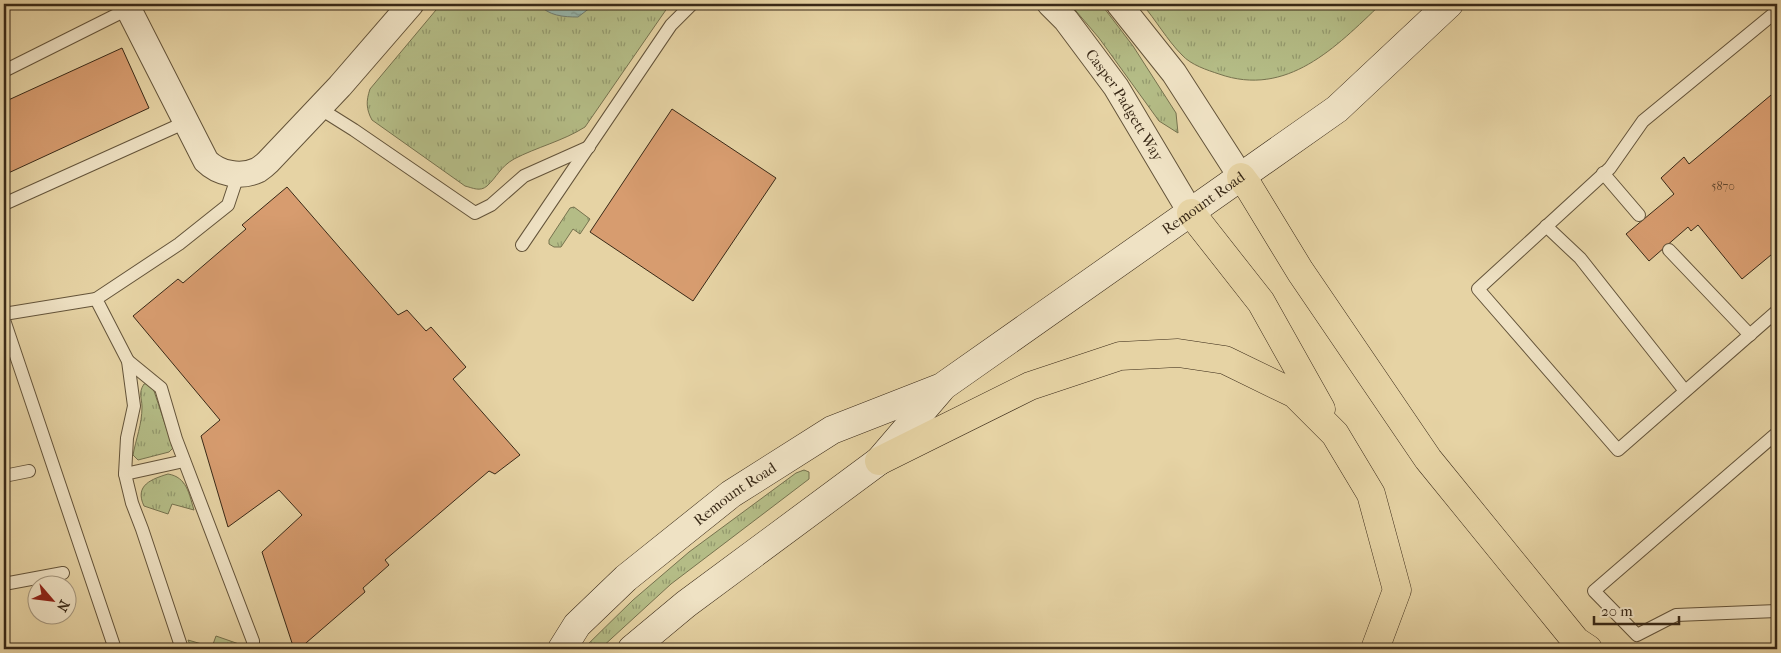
<svg xmlns="http://www.w3.org/2000/svg" width="1781" height="653" font-family="'IM FELL French Canon',serif">
<style>
.grass{fill:url(#grass-tufts);stroke:#76724e}
.water{fill:url(#water-ripples);stroke:#717e71}
.building{fill:#d79c6f;stroke:#392917}
.lines{fill:none;stroke-linecap:round;stroke-linejoin:round}
.lane-casing{stroke:#64543a;stroke-width:14}
.street-casing{stroke:#64543a;stroke-width:27}
.secondary-casing{stroke:#392917;stroke-width:29}
.highway-casing{stroke:#392917;stroke-width:29}
.lane{stroke:#efe2c4;stroke-width:12}
.street{stroke:#efe2c4;stroke-width:25}
.secondary{stroke:#efe2c4;stroke-width:28}
.highway{stroke:#e6d3a4;stroke-width:28}
.labels{text-anchor:middle;stroke-width:4;stroke-linejoin:round;paint-order:stroke}
.number-label{font-size:12px;fill:#60462d}
.street-label{font-size:15px;fill:#392917;stroke:#efe2c4}
</style>
<defs>
<pattern id="grass-tufts" width="24" height="20" patternUnits="userSpaceOnUse" patternTransform="scale(1.25)"><rect width="24" height="20" fill="#b4bc86"/><path d="M3 7l-1-3M5 7V3M7 7l1-3M15 17l-1-3M17 17v-4M19 17l1-3" fill="none" stroke="#93996d"/></pattern>
<pattern id="water-ripples" width="26" height="14" patternUnits="userSpaceOnUse" patternTransform="scale(1.25)"><rect width="26" height="14" fill="#97b7ad"/><path d="M2 4q2-2 4 0t4 0M15 11q2-2 4 0t4 0" fill="none" stroke="#7c958c"/></pattern>
</defs>
<rect width="100%" height="100%" fill="#e6d3a4"/>
<filter id="stains"><feTurbulence type="fractalNoise" baseFrequency=".004" numOctaves="4"/><feColorMatrix values="0 0 0 0 .2 0 0 0 0 .09 0 0 0 0 .02 0 0 0 .5 -.17"/></filter>
<radialGradient id="worn" r=".72"><stop offset=".6" stop-color="#630" stop-opacity="0"/><stop offset="1" stop-color="#630" stop-opacity=".3"/></radialGradient>
<g class="grass">
<path d="M441 4H670L585 127C563 141 537 147 514 159 500 167 497 177 487 186 480 192 473 188 465 186L372 120C366 109 366 101 370 89Z"/>
<path d="M1070 4H1101L1133 46 1176 113 1178 133 1159 121 1099 38Z"/>
<path d="M1142 4H1381C1336 47 1287 98 1219 74 1207 70 1191 65 1182 55 1167 40 1156 20 1142 4Z"/>
<path d="M574 207 590 219 580 234 573 229 561 247H554L549 244V240L570 208Z"/>
<path d="M149 383 153 388 173 448 169 452 138 460 133 455C136 439 142 424 142 407 142 398 138 393 144 384Z"/>
<path d="M804 470 809 472V479L671 584 600 649H583L633 600 689 552 796 473Z"/>
<path d="M168 474C187 477 189 494 194 510L172 504 168 514 144 506C134 485 152 479 168 474Z"/>
<path d="M216 636 239 644 238 649H192L188 640 212 647Z"/>
</g>
<path class="water" d="M539 4H595L578 17C564 17 548 16 539 4Z"/>
<g class="building">
<path d="M122 48 149 108 4 175V102Z"/>
<path d="M1777 90V250L1742 279 1698 225 1691 231 1688 227 1649 261 1626 234 1674 194 1661 178 1684 157 1689 164Z"/>
<path d="M672 109 776 178 693 301 590 232Z"/>
<path d="M287 187 398 315 407 310 426 331 431 327 466 367 453 379 520 455 495 474 489 471 385 560 389 565 363 588 365 592 299 649H294L262 552 302 515 279 490 228 527 201 436 220 420 133 316 178 279 183 283 246 229 242 225Z"/>
</g>
<g class="lines">
<g class="lane-casing">
<g id="lane">
<path d="M1777 11 1643 121 1610 168 1478 289 1618 450 1777 311"/>
<path d="M4 71 128 9"/>
<path d="M319 108 354 130 475 213 491 205 524 176 589 147"/>
<path d="M1603 173 1639 215"/>
<path d="M4 204 186 122"/>
<path d="M1546 226 1580 258 1685 391"/>
<path d="M522 245 671 25 692 4"/>
<path d="M1669 250 1750 335"/>
<path d="M4 314 96 299"/>
<path d="M4 320 115 649"/>
<path d="M128 361 161 388 176 439 253 641V649"/>
<path d="M1777 433 1594 591 1637 635 1676 615 1777 611"/>
<path d="M125 474 184 461"/>
<path d="M4 476 29 471"/>
<path d="M4 584 63 573"/>
<path d="M182 649 142 529 132 503 125 474 127 438 134 406 128 361 96 299 179 244 228 205 238 175"/>
</g>
</g>
<g class="street-casing">
<g id="street">
<path d="M126 4 206 161C219 174 241 178 258 170 261 168 265 165 268 162L340 86 411 4"/>
<path id="s1" d="M1050 4 1066 20 1116 87 1191 213"/>
<path d="M1119 4 1174 73 1241 177"/>
</g>
</g>
<g class="secondary-casing">
<g id="secondary">
<path id="s2" d="M562 649 577 625 626 578 731 494 832 430 942 387 1337 109 1449 4"/>
<path d="M632 649 686 604 879 461 940 390"/>
</g>
</g>
<g class="highway-casing">
<g id="highway">
<path d="M1241 177 1250 189 1300 271 1428 459 1576 641 1588 649"/>
<path d="M1191 213 1261 302 1321 409"/>
<path d="M879 461 1030 386 1120 356 1178 353 1225 360 1295 394 1335 434 1371 494 1397 590 1375 649"/>
</g>
</g>
<use href="#lane" class="lane"/>
<use href="#street" class="street"/>
<use href="#secondary" class="secondary"/>
<use href="#highway" class="highway"/>
</g>
<g class="labels">
<g class="number-label">
<text x="1723" y="190">5870</text>
</g>
<g class="street-label">
<text dy="5" stroke="none"><textPath href="#s1" startOffset="126">Casper Padgett Way</textPath></text>
<text dy="5" stroke="none"><textPath href="#s2" startOffset="788">Remount Road</textPath></text>
<text dy="5" stroke="none"><textPath href="#s2" startOffset="234">Remount Road</textPath></text>
</g>
</g>
<rect width="1781" height="653" fill="none" stroke="#e6d3a4" stroke-width="20"/>
<rect x="5" y="5" width="1771" height="643" fill="none" stroke="#392917" stroke-width="2.5"/>
<rect x="10" y="10" width="1761" height="633" fill="none" stroke="#392917"/>
<g transform="translate(52 600) rotate(118)"><circle r="24" fill="#efe2c4" stroke="#a6987f"/>
<path d="M0-4L9 19L0 12L-9 19Z" fill="#8f2418"/>
<text y="-8" font-size="14" font-weight="bold" text-anchor="middle" fill="#392917">N</text>
</g>
<path d="M1594 616v8h85v-8" fill="none" stroke="#392917" stroke-width="2.5"/>
<text x="1601" y="616" font-size="15" fill="#392917" stroke="#efe2c4" stroke-width="4" paint-order="stroke">20 m</text>
<rect width="100%" height="100%" filter="url(#stains)"/>
<rect width="100%" height="100%" fill="url(#worn)"/>
</svg>
